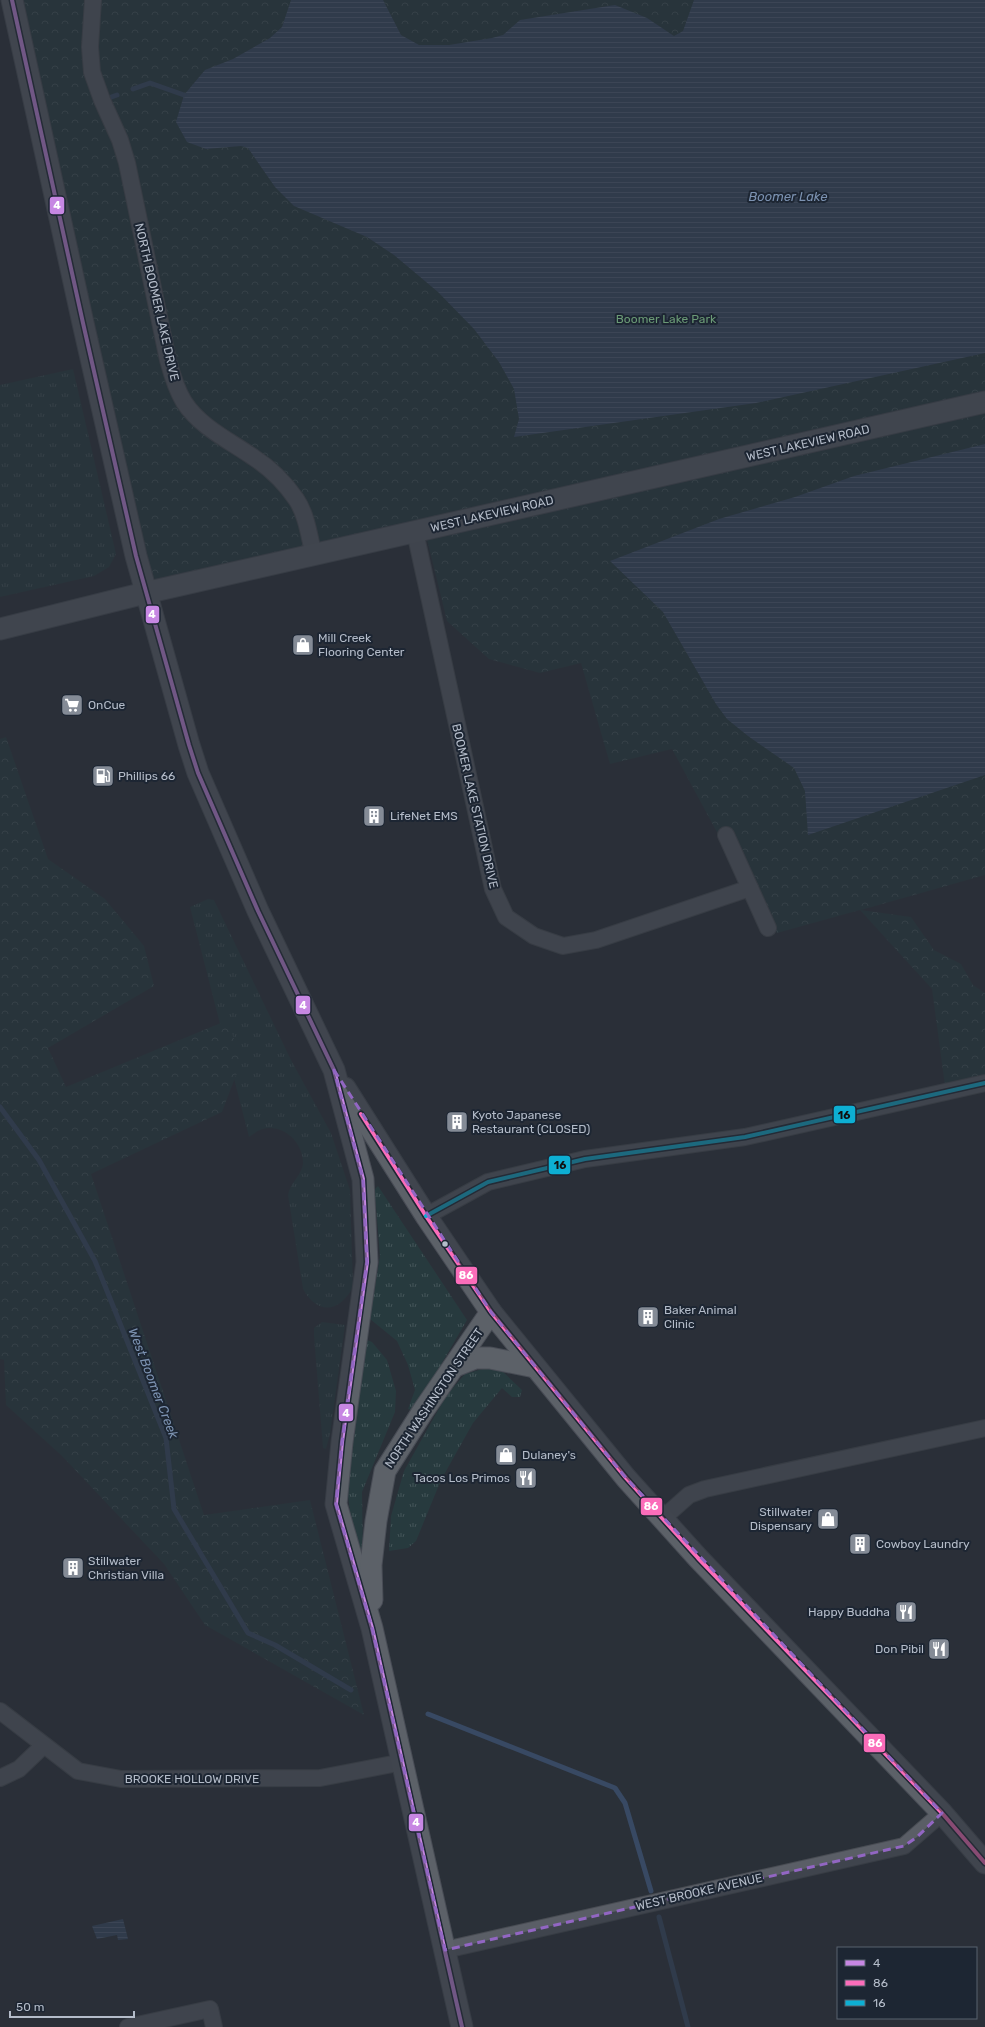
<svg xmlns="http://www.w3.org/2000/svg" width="985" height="2027" font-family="Rubik,sans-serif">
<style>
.grass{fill:url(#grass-tufts)}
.forest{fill:url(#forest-crowns)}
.water{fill:url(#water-rules)}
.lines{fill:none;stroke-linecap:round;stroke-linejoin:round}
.stream{stroke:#384963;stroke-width:5}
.minor-casing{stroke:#484c53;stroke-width:18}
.major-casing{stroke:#484c55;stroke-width:23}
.minor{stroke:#5a5e66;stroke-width:16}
.major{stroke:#5c6168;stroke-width:21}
.bus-1-casing{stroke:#1d2633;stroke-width:7}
.bus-2-casing{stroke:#1d2633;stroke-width:7}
.bus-3-casing{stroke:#1d2633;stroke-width:7}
.bus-1{stroke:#c787e3;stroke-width:4}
.bus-2{stroke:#fb6dba;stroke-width:4}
.bus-3{stroke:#0dafd3;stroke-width:4}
.marked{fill:none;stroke:#9266c3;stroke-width:3;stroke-dasharray:8 5;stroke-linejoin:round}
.bus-dot{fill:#b4bcc9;stroke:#1d2633;stroke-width:1.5}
.labels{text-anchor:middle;stroke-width:4;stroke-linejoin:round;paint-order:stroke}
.street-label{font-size:12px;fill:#b4bcc9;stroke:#1d2633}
.park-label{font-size:12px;fill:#6b9a76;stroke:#1d2633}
.poi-label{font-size:12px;fill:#b4bcc9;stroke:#1d2633;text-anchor:start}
.water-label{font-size:13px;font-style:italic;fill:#7c92b1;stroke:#1d2633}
.line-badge{stroke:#1d2633;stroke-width:1.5}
.badge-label{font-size:11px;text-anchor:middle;font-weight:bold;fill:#fff}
.pale-badge-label{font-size:11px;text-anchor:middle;font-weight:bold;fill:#111}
</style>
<defs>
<pattern id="grass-tufts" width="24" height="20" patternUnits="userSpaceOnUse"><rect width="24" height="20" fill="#273a3e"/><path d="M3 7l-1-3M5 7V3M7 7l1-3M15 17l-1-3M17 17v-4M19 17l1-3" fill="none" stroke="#445559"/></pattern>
<pattern id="forest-crowns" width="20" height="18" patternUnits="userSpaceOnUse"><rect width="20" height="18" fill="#273a3e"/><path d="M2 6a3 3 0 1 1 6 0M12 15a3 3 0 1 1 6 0" fill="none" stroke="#445559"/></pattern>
<pattern id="water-rules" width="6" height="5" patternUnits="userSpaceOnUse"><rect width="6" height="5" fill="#384963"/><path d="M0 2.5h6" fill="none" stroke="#526178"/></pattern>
</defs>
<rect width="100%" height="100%" fill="#2a3038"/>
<g class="grass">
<path d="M73 369 116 554 109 567 94 576 0 597V385Z"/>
<path d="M208 899 214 900 291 1060 331 1133 350 1190 353 1287C340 1312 318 1316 303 1289L288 1195C290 1183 301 1176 303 1164 304 1146 288 1127 268 1128 262 1128 254 1133 249 1137L190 907Z"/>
<path d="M378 1186 467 1320 414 1411 408 1409 415 1390 408 1365 397 1341 370 1319 380 1256 376 1206 373 1191Z"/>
<path d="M322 1322 345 1325 330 1434 326 1449 323 1448 314 1336V1328Z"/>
<path d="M367 1340 372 1342 387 1360 396 1391 395 1412 362 1492 363 1558 356 1557 346 1481 352 1427Z"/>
<path d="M486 1368 500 1369 522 1390 520 1397H512L502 1388 473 1423 441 1480 416 1541 408 1548 389 1551 391 1516 404 1471 446 1396 465 1374Z"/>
</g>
<g class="forest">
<path d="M14 0H985V875L861 910 911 917 934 950 961 964 973 985 985 993V1077L945 1086 932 989 860 910 777 933 739 873 672 749 610 764 581 663 540 673 489 659 447 621 424 527 146 591Z"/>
<path d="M6 737 48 859 105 899 144 946 154 986 48 1048 66 1087 228 1020 241 1062 222 1112 91 1174 204 1515 310 1500 364 1715 205 1625 164 1564 62 1456 6 1405 4 1360 0 1359V739Z"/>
</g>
<g class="water">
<path d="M291 0H383L401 35 419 45H449L492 38 503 35 520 20 615 5 647 18 674 36 683 31 694 0H985V353L756 403 514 437 519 419 514 389 499 362 474 329 438 292 394 255 367 237 294 206 275 187 248 148 241 146 206 149 187 142 176 122 184 95 205 70 233 59 270 38 282 27Z"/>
<path d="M985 444V775L808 835 805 791 794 768 748 736 727 719 716 704 663 612 610 561 719 519 795 497 854 476Z"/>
<path d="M123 1919 128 1939 118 1940 117 1935 97 1939 92 1926Z"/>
</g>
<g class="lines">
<g class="stream">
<path d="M133 89 150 83 184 95"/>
<path d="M103 100 117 95"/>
<path d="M0 1107 39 1160 95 1261 166 1438 174 1509 248 1633 275 1645 351 1690"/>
<path d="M428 1714 615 1788 625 1803 651 1891"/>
<path d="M659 1917 688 2027"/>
</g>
<g class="minor-casing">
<g id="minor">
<path d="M93 0 90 47 92 72 102 100 120 140 127 163 168 360C172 375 176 389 184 402 200 427 230 441 253 457 270 468 285 483 296 499 307 515 309 537 314 555"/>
<path d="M415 532 493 889 506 917 534 936 563 946 596 940 750 888"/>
<path d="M726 835 768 928"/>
<path d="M426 1216 488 1182 585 1159 745 1137 985 1083"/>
<path d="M662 1519 689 1495 705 1489 985 1428"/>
<path d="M0 1711 78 1771 121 1779 320 1778 403 1762"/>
<path d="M0 1778 19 1769 43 1746"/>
<path d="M445 1950 904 1846 942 1813"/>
<path d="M128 2027 210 2009 214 2027"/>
</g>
</g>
<g class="major-casing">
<g id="major">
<path d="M12 0 83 323 136 556 189 745 198 773 258 911 334 1070 363 1179 367 1262 342 1442 336 1504 372 1628 462 2027"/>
<path d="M0 629 145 593 985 402"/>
<path d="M345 1088 426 1216 491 1312 626 1478 698 1558 942 1813 985 1863"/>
<path d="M455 1366 475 1358H490L535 1367"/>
<path d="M372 1600 371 1565 376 1521 385 1471 423 1411 491 1312"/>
</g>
</g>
<use href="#minor" class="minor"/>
<use href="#major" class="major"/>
<g class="bus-1-casing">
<path id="bus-1" d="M12 0 83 323 136 556 189 745 198 773 258 911 334 1070 363 1179 367 1262 342 1442 336 1504 372 1628 462 2027"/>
</g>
<g class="bus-2-casing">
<path id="bus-2" d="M361 1114 426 1216 491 1312 626 1478 698 1558 942 1813 985 1863"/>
</g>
<g class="bus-3-casing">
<path id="bus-3" d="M426 1216 488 1182 585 1159 745 1137 985 1083"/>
</g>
<use href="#bus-1" class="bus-1"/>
<use href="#bus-2" class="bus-2"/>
<use href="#bus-3" class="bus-3"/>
</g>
<path d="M0 0H985V2027H0ZM334 1070 491 1312 626 1478 942 1813 917 1837 904 1846 445 1950 372 1628 336 1504 342 1442 367 1262 363 1179Z" fill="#2a3038" fill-opacity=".55" fill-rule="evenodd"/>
<path class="marked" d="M334 1070 491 1312 626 1478 942 1813 917 1837 904 1846 445 1950 372 1628 336 1504 342 1442 367 1262 363 1179Z"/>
<defs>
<g id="shop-square" transform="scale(1.15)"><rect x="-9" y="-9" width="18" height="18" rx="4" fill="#848b96" stroke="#1d2633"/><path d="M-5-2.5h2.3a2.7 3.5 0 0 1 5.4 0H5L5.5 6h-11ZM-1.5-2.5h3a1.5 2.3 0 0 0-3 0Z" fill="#fff"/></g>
<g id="supermarket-square" transform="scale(1.15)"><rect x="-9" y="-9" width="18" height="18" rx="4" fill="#848b96" stroke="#1d2633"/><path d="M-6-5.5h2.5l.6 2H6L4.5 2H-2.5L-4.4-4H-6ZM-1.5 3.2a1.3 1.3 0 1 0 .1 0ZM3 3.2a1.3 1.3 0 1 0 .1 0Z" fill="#fff"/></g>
<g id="fuel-square" transform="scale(1.15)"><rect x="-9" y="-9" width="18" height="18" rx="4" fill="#848b96" stroke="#1d2633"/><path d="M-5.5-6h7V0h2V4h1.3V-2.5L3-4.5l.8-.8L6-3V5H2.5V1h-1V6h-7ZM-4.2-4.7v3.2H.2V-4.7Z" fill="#fff"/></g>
<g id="building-square" transform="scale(1.15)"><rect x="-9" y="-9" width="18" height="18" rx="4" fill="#848b96" stroke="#1d2633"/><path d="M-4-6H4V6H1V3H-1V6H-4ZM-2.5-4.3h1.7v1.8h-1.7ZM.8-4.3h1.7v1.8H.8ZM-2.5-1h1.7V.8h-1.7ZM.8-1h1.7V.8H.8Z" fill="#fff"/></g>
<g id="restaurant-square" transform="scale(1.15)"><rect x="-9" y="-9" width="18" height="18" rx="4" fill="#848b96" stroke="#1d2633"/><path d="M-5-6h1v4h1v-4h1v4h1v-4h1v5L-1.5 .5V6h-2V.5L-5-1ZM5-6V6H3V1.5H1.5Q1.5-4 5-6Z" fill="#fff"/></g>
</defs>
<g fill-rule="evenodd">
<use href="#shop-square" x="303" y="645"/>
<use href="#supermarket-square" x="72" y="705"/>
<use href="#fuel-square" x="103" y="776"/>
<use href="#building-square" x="374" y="816"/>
<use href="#building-square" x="457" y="1122"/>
<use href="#building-square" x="648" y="1317"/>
<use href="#shop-square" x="506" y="1455"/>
<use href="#restaurant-square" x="526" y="1478"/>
<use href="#shop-square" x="828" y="1519"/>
<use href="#building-square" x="860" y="1544"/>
<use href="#building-square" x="73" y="1568"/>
<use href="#restaurant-square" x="906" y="1612"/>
<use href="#restaurant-square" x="939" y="1649"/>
</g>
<circle class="bus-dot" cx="445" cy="1244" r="3.5"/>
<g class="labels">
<g class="street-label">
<text transform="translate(157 302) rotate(77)" y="4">NORTH BOOMER LAKE DRIVE</text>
<text transform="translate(808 443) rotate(-13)" y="4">WEST LAKEVIEW ROAD</text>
<text transform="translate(492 514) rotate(-13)" y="4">WEST LAKEVIEW ROAD</text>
<text transform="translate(475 806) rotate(77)" y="4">BOOMER LAKE STATION DRIVE</text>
<text transform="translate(434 1398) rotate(-56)" y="4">NORTH WASHINGTON STREET</text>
<text x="192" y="1783">BROOKE HOLLOW DRIVE</text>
<text transform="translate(699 1892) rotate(-13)" y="4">WEST BROOKE AVENUE</text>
</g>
<g class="park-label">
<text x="666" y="323">Boomer Lake Park</text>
</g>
<g class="poi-label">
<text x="318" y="642">Mill Creek<tspan x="318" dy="14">Flooring Center</tspan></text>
<text x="88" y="709">OnCue</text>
<text x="118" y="780">Phillips 66</text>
<text x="390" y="820">LifeNet EMS</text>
<text x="472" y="1119">Kyoto Japanese<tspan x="472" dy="14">Restaurant (CLOSED)</tspan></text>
<text x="664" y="1314">Baker Animal<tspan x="664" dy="14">Clinic</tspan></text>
<text x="522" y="1459">Dulaney's</text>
<text x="510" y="1482" text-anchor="end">Tacos Los Primos</text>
<text x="812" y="1516" text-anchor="end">Stillwater<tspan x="812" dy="14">Dispensary</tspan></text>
<text x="876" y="1548">Cowboy Laundry</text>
<text x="88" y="1565">Stillwater<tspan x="88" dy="14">Christian Villa</tspan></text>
<text x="890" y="1616" text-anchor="end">Happy Buddha</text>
<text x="924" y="1653" text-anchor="end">Don Pibil</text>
</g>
<g class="water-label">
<text x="788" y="201">Boomer Lake</text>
<text transform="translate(154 1383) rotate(69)" y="5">West Boomer Creek</text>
</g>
</g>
<g class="line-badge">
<rect x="49" y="196" width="16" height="19" rx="4" fill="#c787e3"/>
<rect x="145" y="605" width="15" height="19" rx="4" fill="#c787e3"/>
<rect x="295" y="995" width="16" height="20" rx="4" fill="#c787e3"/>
<rect x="833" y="1105" width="23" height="19" rx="4" fill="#0dafd3"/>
<rect x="548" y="1155" width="23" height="20" rx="4" fill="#0dafd3"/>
<rect x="455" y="1266" width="23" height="19" rx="4" fill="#fb6dba"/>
<rect x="338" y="1403" width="16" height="19" rx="4" fill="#c787e3"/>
<rect x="640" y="1497" width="23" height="19" rx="4" fill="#fb6dba"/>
<rect x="863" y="1733" width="23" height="20" rx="4" fill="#fb6dba"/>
<rect x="408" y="1813" width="16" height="19" rx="4" fill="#c787e3"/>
</g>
<g class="badge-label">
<text x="57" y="209">4</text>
<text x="152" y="618">4</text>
<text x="303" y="1009">4</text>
<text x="466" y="1279">86</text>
<text x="346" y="1417">4</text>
<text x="651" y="1510">86</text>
<text x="875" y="1747">86</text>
<text x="416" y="1826">4</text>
</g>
<g class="pale-badge-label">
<text x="844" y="1119">16</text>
<text x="560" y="1169">16</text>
</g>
<rect x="837" y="1947" width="140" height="72" fill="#1d2633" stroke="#59626f"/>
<rect x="845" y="1960" width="20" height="6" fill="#c787e3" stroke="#59626f"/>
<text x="873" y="1967" font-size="12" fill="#b4bcc9">4</text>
<rect x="845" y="1980" width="20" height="6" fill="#fb6dba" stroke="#59626f"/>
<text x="873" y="1987" font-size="12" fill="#b4bcc9">86</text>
<rect x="845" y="2000" width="20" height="6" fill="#0dafd3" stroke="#59626f"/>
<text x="873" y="2007" font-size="12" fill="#b4bcc9">16</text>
<path d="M10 2011v6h124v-6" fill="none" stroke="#b4bcc9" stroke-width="2"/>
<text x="16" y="2011" font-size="12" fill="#b4bcc9" stroke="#1d2633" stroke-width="3" paint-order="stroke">50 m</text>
</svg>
